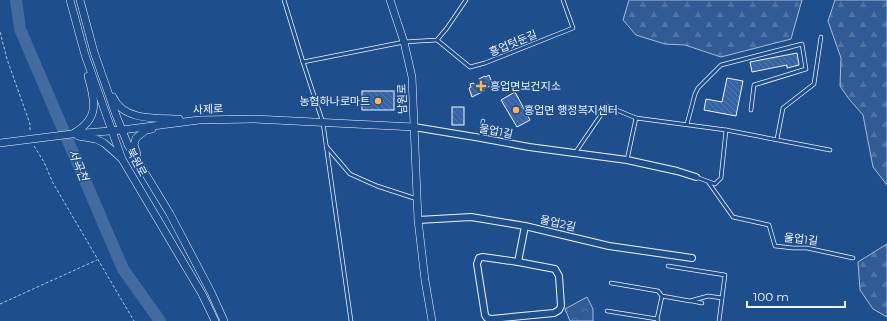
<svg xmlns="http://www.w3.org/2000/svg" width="887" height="321" font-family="Montserrat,'Noto Sans KR',sans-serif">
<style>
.forest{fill:url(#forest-firs);stroke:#a8bbd7}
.park{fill:url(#park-crowns);stroke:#a8bbd7}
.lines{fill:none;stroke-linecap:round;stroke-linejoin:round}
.river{stroke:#446ba0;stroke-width:12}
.building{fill:url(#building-back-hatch);stroke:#f2f6ff}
.service-casing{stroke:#f2f6ff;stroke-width:4.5}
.minor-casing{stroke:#f2f6ff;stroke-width:8}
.tertiary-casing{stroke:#f2f6ff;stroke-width:8}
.path{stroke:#b3c4dc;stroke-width:1;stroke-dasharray:3 2;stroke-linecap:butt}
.service{stroke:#1f4e8c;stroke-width:3}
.minor{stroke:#1f4e8c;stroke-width:6}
.tertiary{stroke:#1f4e8c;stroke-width:7}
.poi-dot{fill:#ffb74d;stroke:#1f4e8c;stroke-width:1.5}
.labels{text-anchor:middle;stroke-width:3;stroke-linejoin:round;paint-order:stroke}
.street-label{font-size:11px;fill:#f2f6ff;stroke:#1f4e8c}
.poi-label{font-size:11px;fill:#f2f6ff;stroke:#1f4e8c;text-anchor:start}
.water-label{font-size:12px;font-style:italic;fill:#f2f6ff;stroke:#1f4e8c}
</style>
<defs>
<pattern id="forest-firs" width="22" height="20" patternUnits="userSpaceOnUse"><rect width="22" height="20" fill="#305b95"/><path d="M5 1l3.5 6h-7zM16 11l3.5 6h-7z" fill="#4e73a5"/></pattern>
<pattern id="park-crowns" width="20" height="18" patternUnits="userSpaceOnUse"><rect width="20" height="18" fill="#305b95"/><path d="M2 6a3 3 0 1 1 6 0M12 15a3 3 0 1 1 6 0" fill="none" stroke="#4e73a5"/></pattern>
<pattern id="building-back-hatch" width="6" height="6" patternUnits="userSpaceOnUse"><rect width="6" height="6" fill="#3563a3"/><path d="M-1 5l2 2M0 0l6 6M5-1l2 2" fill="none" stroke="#537ab1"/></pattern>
</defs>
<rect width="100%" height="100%" fill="#1f4e8c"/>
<g class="forest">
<path d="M629 0H802L791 39 721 57 685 45 665 44 636 35 623 20Z"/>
<path d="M835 0H887V185L873 167 863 115 849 99 840 86 841 58 828 21Z"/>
<path d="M887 244V317L873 309 860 290 858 262Z"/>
</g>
<path class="park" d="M587 297 593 309V321H570L565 309Z"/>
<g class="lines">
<path class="river" d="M16 0 20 29 123 269 160 321"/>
</g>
<g class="building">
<path d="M797 53 799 65 787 68V65L752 72 750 62Z"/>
<path d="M489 75 493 85 483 89 484 91 472 97 469 88 471 87 470 84 474 83 475 85 480 83 479 79 485 76 486 77Z"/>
<path d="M727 78 743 81 736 116 704 110 706 99 722 102Z"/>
<rect x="362" y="91" width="32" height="19"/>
<path d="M515 92 530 120 517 127 501 100Z"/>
<rect x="452" y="107" width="12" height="18"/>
</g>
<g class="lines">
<g class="service-casing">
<g id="service">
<path d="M284 0 303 62"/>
<path d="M437 40 470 67 485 63 573 28 563 0"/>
<path d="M687 124 695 94 698 88 721 65 802 44 806 69 754 85 751 110"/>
<path d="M481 138 483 121"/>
<path d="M777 139 783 108 814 84 821 37"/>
<path d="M326 146 350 174 377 186 417 199"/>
<path d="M575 153 607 106 636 118"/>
<path d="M627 160 636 118 726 130 830 150"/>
<path d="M696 177 715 184 721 178 726 130"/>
<path d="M709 183 733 217 769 225 775 246 793 248H807L853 258"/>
<path d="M668 266 725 275 719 321"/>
<path d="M611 283 658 291 662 296 690 301 708 296 722 298"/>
<path d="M692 301 702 303"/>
<path d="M607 311 657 319"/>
<path d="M351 321 323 123 303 62 404 42 437 40 447 28 466 0"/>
<path d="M658 321 657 319 662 296"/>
</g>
</g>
<g class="minor-casing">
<g id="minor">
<path d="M414 127 481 138 529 147 627 160 677 171 696 177"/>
<path d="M418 220 471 217 525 226 609 246 692 258"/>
<path d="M483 257 518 262 555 269 559 276 561 306 559 310 554 313 491 319 487 318 485 315 477 264 479 258Z"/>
<path d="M518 262 525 226"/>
</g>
</g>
<g class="tertiary-casing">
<g id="tertiary">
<path d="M70 0 85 55 122 159 202 294 215 321"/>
<path d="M80 0 94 52 116 115 128 145 170 214 211 292 224 321"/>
<path d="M390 0 404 42 412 77 418 220 425 280 432 321"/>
<path d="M113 97C123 121 157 118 179 119"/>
<path d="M74 133C100 118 95 101 88 76"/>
<path d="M78 136 96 139 104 143 121 158"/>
<path d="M0 143 72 134 122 130 199 120 254 119 414 127"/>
<path d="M137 154 134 145 136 138 146 130 152 129"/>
</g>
</g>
<g class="path">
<path d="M0 32 7 59 30 124V132"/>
<path d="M34 146 44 162 53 183 134 321"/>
<path d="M0 304 97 260"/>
</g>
<use href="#service" class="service"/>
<use href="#minor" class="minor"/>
<use href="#tertiary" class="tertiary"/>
</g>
<g class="poi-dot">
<path d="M479 80h4v4h4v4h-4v4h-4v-4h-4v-4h4z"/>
<circle cx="378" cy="101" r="4"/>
<circle cx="516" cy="110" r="4"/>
</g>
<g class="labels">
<g class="street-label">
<text transform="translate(513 43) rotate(-22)" y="4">흥업텃둔길</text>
<text transform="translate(402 99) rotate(-92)" y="4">남원로</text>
<text transform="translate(208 109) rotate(-3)" y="4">사제로</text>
<text transform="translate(496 131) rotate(11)" y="4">울업1길</text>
<text transform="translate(137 162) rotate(62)" y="4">북원로</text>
<text transform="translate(558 223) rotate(13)" y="4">울업2길</text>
<text transform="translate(801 239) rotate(7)" y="4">울업1길</text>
</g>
<g class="poi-label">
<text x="490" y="90">흥업면보건지소</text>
<text x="370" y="105" text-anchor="end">농협하나로마트</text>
<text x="524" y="114">흥업면 행정복지센터</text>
</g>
<g class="water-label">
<text transform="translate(78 165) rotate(67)" y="4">서곡천</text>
</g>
</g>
<path d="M747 301v6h98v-6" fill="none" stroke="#f2f6ff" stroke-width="2"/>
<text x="753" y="301" font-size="12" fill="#f2f6ff" stroke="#1f4e8c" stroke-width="3" paint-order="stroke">100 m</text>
</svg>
